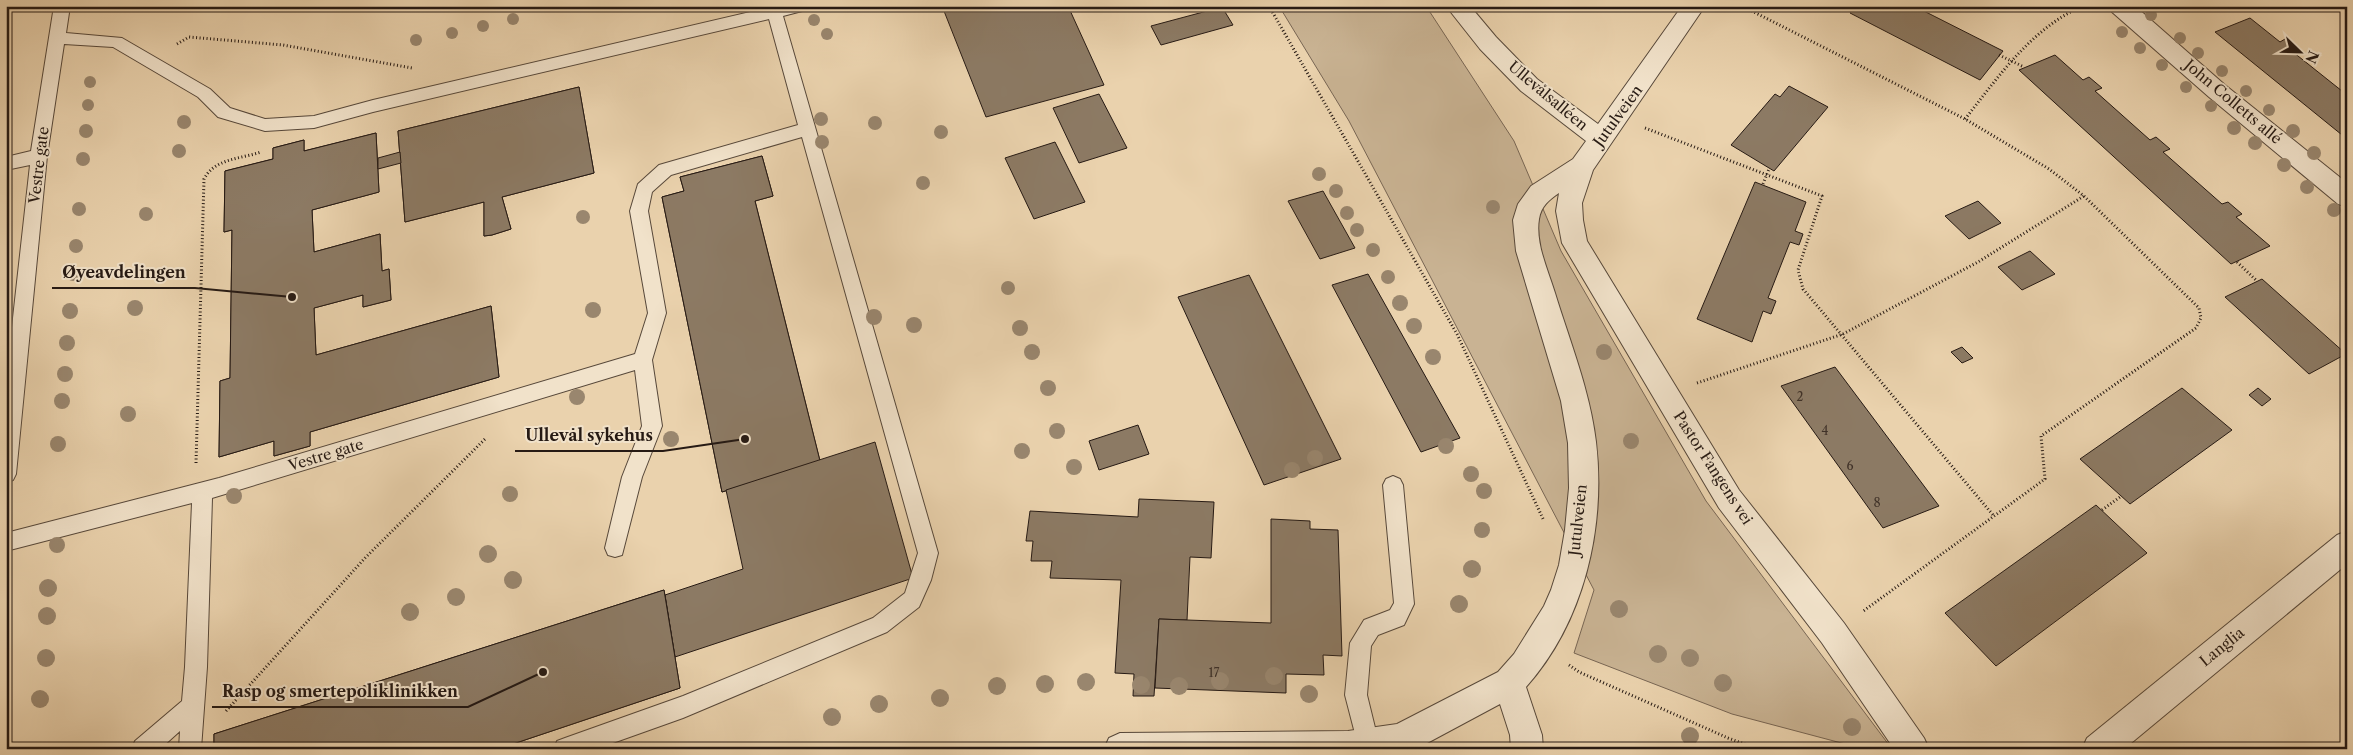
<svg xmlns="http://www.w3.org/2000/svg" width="2353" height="755" font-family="'Libre Caslon Text',serif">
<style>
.green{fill:#c9b393;stroke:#786654}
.building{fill:#8c7a64;stroke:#261a14}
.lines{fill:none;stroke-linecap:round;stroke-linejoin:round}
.lane-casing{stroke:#57483a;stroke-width:2}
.street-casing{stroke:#57483a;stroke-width:2}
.path{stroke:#261a14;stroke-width:3;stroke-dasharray:1 2.5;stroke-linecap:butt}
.lane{fill:#f1e2ca;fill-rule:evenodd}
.street{fill:#f1e2ca;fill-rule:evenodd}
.path-bridge{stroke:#261a14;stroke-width:3;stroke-dasharray:1 2.5;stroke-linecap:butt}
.tree{fill:#99866e}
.labels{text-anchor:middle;stroke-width:4;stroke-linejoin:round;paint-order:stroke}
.number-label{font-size:12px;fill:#403228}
.street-label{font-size:15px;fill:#261a14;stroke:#f1e2ca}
.leader{fill:none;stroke:#261a14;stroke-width:2}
.callout-dot{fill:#261a14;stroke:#f1e2ca;stroke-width:2}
.callout-label{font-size:16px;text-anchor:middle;font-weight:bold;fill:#261a14;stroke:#f1e2ca;stroke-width:4;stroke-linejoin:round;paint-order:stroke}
</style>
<rect width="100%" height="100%" fill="#ead2ad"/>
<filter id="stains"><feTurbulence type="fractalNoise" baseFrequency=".004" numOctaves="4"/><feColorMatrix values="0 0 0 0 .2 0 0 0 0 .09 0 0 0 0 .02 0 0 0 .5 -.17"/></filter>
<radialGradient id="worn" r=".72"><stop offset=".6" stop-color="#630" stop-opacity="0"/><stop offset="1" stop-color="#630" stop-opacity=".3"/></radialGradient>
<path class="green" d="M1279 6H1426L1514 141 1561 251 1706 501 1892 749H1864L1732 714 1574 653 1594 590 1349 121Z"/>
<g class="building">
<path d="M942 6H1068L1104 85 986 117Z"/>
<path d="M1855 6H1914L2003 51 1980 80 1850 13Z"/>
<path d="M1222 7 1233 25 1161 45 1151 26Z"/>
<path d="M2250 18 2280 42 2285 39 2299 50 2293 52 2347 95V139L2215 32Z"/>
<path d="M2055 55 2083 80 2089 77 2102 88 2095 91 2150 140 2156 137 2170 149 2163 152 2222 204 2228 202 2242 214 2236 217 2270 246 2231 264 2019 70Z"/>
<path d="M1789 86 1828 107 1774 171 1731 145 1775 94 1780 97Z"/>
<path d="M579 87 594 173 502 197 511 229 492 235 484 236V202L405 222 398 131Z"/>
<path d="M579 87 594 173 502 197 511 229 492 235 484 236V202L405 222 398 131Z"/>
<path d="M1099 94 1127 148 1079 163 1053 108Z"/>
<path d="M376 133 379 192 312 210 314 252 380 234 382 271 389 269 391 300 363 307V295L314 308 316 355 491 306 499 377 310 432V446L274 456V441L219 457 220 381 230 378 232 230 224 232 225 171 273 159V148L304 140V151Z"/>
<path d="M376 133 379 192 312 210 314 252 380 234 382 271 389 269 391 300 363 307V295L314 308 316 355 491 306 499 377 310 432V446L274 456V441L219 457 220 381 230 378 232 230 224 232 225 171 273 159V148L304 140V151Z"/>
<path d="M1055 142 1085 202 1034 219 1005 158Z"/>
<path d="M400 152 401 163 378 169V158Z"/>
<path d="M762 156 773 196 755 201 820 461 722 492 662 197 684 191 680 177Z"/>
<path d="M762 156 773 196 755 201 820 461 722 492 662 197 684 191 680 177Z"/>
<path d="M1755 182 1806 202 1795 231 1803 234 1799 245 1790 242 1768 298 1776 301 1771 314 1763 311 1752 342 1697 319Z"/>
<path d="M1323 191 1355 248 1320 259 1288 201Z"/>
<path d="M1978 201 2001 223 1969 239 1945 216Z"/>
<path d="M2030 251 2055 274 2022 290 1998 267Z"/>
<path d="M1368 274 1460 438 1421 452 1332 285Z"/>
<path d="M1249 275 1341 459 1264 485 1178 297Z"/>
<path d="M2262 279 2346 354 2309 374 2225 297Z"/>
<path d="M1962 347 1973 358 1962 363 1951 352Z"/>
<path d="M1835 367 1939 506 1883 528 1781 386Z"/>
<path d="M2182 388 2232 430 2130 504 2080 459Z"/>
<path d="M2258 388 2271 399 2262 406 2249 395Z"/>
<path d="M1138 425 1149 454 1099 470 1089 441Z"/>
<path d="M875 442 913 578 675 657 665 595 743 569 726 490Z"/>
<path d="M1139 499 1214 502 1211 558 1190 557 1187 620 1159 619 1154 696H1133L1134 674 1115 673 1121 580 1050 578 1052 561H1031L1033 541H1026L1030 511 1138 517Z"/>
<path d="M2096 505 2147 553 1996 666 1945 613Z"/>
<path d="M1271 519 1310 521V529L1338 530 1342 656 1323 655 1324 675 1286 674V693L1155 688 1159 619 1271 623Z"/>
<path d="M664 590 680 688 498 749H214V734Z"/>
<path d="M664 590 680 688 498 749H214V734Z"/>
</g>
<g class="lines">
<g class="lane-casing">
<g id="lane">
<path d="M54 6H70L66 33 122 38 210 89 230 108 265 119 314 116 373 100 776 6H809L806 10 783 16 938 553 931 580 919 607 887 632 683 718 596 749H554L557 741 565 738 683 696 873 618 905 593 918 553 802 137 671 175 652 192 648 211 666 313 652 360 662 426 642 477 622 555 615 557 608 555 605 548 622 477 642 426 635 370 212 498 207 667 201 749H179L180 731 160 749H132L135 741 182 701 185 667 192 503 6 551V533L219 478 635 354 648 313 630 211 638 184 659 165 798 125 769 19 373 112 314 128 265 131 218 117 198 97 113 47 64 44 47 156 16 474 13 480 6 483V381L30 165 6 170V157L31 151Z"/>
<path d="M1393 476 1400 479 1403 485 1414 604 1404 625 1378 635 1371 646 1367 695 1379 744 1377 749H1359L1345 695 1350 643 1364 620 1390 610 1394 603 1383 485 1386 479Z"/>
</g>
</g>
<g class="street-casing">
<g id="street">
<path d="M1446 6H1470L1496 37 1537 79 1598 124 1682 6H1705L1593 170 1582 203 1583 220 1587 241 1739 490 1844 623 1924 738 1929 749H1894L1822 643 1719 508 1562 243 1556 211 1559 193C1549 200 1541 206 1539 219 1535 243 1548 270 1555 293 1570 342 1590 391 1596 442 1606 528 1584 622 1526 687L1542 735 1543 749H1511L1510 735 1500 704 1416 749H1104L1109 738 1120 733 1348 731 1397 724 1498 672 1514 654 1544 606 1551 590 1559 565 1565 530 1569 488 1568 443 1561 401 1516 251 1513 220 1518 204 1531 186 1573 159 1586 141 1521 91 1480 49Z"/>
<path d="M2109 6H2135L2225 85 2347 183V207L2338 204 2209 97 2112 12Z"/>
<path d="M2347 531V564L2124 749H2082L2087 738 2337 535Z"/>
</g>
</g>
<g class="path">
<path d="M1269 6 1457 334 1544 521"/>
<path d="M1742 6 1965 119 2049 169 2084 196 2199 308 2201 318 2196 328 2041 436 2045 479 1862 612"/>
<path d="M177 44 189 37 283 45 412 68"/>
<path d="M1965 119C2000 75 2030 30 2082 6"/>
<path d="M1645 128 1822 196 1798 270 1803 289 1993 515"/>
<path d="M2237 262 2257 281"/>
<path d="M1697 383 1843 334 1978 262 2084 196"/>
<path d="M196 463 204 179C215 158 241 159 261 152"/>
<path d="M2102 510 2120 497"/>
<path d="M1569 665 1579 672 1728 738 1758 749"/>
<path d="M226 711 365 558 485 439"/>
</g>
<use href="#lane" class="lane"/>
<use href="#street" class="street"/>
<g class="path-bridge">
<path d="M1999 55 2024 67"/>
<path d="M1763 184 1769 169"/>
</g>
</g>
<g class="tree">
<circle cx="2151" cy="15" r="6"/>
<circle cx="513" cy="19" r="6"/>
<circle cx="814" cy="20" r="6"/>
<circle cx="483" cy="26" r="6"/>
<circle cx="2122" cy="32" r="6"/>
<circle cx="452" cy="33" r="6"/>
<circle cx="827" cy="34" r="6"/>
<circle cx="2180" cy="38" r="6"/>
<circle cx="416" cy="40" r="6"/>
<circle cx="2140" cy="48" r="6"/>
<circle cx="2198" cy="53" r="6"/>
<circle cx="2162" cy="65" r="6"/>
<circle cx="2222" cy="71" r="6"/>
<circle cx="90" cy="82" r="6"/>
<circle cx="2186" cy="87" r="6"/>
<circle cx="2246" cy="91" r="6"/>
<circle cx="88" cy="105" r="6"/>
<circle cx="2211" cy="106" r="6"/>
<circle cx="2269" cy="110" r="6"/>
<circle cx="821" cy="119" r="7"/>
<circle cx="184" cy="122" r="7"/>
<circle cx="875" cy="123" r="7"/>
<circle cx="2234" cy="128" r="7"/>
<circle cx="86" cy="131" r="7"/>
<circle cx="2293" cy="131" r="7"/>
<circle cx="941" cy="132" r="7"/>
<circle cx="822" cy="142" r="7"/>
<circle cx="2255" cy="143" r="7"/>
<circle cx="179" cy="151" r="7"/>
<circle cx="2314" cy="153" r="7"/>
<circle cx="83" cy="159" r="7"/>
<circle cx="2284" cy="165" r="7"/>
<circle cx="1319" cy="174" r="7"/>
<circle cx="923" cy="183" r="7"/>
<circle cx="2307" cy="187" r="7"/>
<circle cx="1336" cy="191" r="7"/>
<circle cx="1493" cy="207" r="7"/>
<circle cx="79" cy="209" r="7"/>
<circle cx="2334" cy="210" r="7"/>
<circle cx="1347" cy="213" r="7"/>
<circle cx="146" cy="214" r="7"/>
<circle cx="583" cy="217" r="7"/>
<circle cx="1357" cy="230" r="7"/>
<circle cx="76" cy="246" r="7"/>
<circle cx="1373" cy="250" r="7"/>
<circle cx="73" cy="274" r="7"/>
<circle cx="1388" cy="277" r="7"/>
<circle cx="1008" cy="288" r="7"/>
<circle cx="1400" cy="303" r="8"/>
<circle cx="135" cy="308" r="8"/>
<circle cx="593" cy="310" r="8"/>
<circle cx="70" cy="311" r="8"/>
<circle cx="874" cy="317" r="8"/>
<circle cx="914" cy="325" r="8"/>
<circle cx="1414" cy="326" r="8"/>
<circle cx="1020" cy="328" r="8"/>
<circle cx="67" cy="343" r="8"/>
<circle cx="1032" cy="352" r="8"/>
<circle cx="1604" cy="352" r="8"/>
<circle cx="1433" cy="357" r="8"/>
<circle cx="65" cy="374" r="8"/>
<circle cx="1048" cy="388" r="8"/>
<circle cx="577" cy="397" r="8"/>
<circle cx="62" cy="401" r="8"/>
<circle cx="128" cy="414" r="8"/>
<circle cx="1057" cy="431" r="8"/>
<circle cx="671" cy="439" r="8"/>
<circle cx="1631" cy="441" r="8"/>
<circle cx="58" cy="444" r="8"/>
<circle cx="1446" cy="446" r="8"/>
<circle cx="1022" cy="451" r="8"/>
<circle cx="1315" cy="458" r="8"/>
<circle cx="1074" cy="467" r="8"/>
<circle cx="1292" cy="470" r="8"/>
<circle cx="1471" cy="474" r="8"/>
<circle cx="1484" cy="491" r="8"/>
<circle cx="510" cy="494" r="8"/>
<circle cx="234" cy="496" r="8"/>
<circle cx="1482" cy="530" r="8"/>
<circle cx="57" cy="545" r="8"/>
<circle cx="488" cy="554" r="9"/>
<circle cx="1472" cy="569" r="9"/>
<circle cx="513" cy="580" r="9"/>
<circle cx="48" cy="588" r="9"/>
<circle cx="456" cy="597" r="9"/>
<circle cx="1459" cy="604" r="9"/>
<circle cx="1619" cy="609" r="9"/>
<circle cx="410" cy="612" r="9"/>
<circle cx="47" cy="616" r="9"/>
<circle cx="1658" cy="654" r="9"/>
<circle cx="46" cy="658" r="9"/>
<circle cx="1690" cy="658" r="9"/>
<circle cx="1274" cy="676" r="9"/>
<circle cx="1220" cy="681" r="9"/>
<circle cx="1086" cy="682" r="9"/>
<circle cx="1723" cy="683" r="9"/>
<circle cx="1045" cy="684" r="9"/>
<circle cx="1141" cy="685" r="9"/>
<circle cx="997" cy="686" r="9"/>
<circle cx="1179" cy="686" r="9"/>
<circle cx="1309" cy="694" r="9"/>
<circle cx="940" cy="698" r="9"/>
<circle cx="40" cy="699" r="9"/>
<circle cx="879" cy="704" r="9"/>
<circle cx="832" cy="717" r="9"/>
<circle cx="1852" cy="727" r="9"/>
<circle cx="1690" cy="736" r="9"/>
</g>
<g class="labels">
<g class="number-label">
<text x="1800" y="401">2</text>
<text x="1825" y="435">4</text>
<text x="1850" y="470">6</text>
<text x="1877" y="507">8</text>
<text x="1214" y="677">17</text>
</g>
<g class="street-label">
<text transform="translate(1548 96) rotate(40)" y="5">Ullevålsalléen</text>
<text transform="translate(2233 102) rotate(40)" y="5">John Colletts allé</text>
<text transform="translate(1618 116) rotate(-54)" y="5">Jutulveien</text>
<text transform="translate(39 165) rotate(-83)" y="5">Vestre gate</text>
<text transform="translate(326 455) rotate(-17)" y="5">Vestre gate</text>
<text transform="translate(1713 468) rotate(57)" y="5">Pastor Fangens vei</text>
<text transform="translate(1578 520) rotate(-84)" y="5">Jutulveien</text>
<text transform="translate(2222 647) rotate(-39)" y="5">Langlia</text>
</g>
</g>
<path class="leader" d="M292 297L195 288H52M745 439L663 451H515M543 672L468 707H212"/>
<g class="callout-dot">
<circle cx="292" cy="297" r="5"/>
<circle cx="745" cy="439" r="5"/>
<circle cx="543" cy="672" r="5"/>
</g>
<g class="callout-label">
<text x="124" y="278">Øyeavdelingen</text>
<text x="589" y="441">Ullevål sykehus</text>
<text x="340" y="697">Rasp og smertepoliklinikken</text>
</g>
<rect width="2353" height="755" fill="none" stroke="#ead2ad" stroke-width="25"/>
<rect x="8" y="8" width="2338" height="740" fill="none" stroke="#261a14" stroke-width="2.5"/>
<rect x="12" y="12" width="2328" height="730" fill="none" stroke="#261a14"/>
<g transform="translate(2300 52) rotate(113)" stroke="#f1e2ca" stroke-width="4" paint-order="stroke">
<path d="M0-4L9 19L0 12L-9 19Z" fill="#261a14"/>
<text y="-8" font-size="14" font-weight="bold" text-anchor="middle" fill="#261a14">N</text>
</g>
<rect width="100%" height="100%" filter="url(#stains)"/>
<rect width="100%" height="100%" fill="url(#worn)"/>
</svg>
